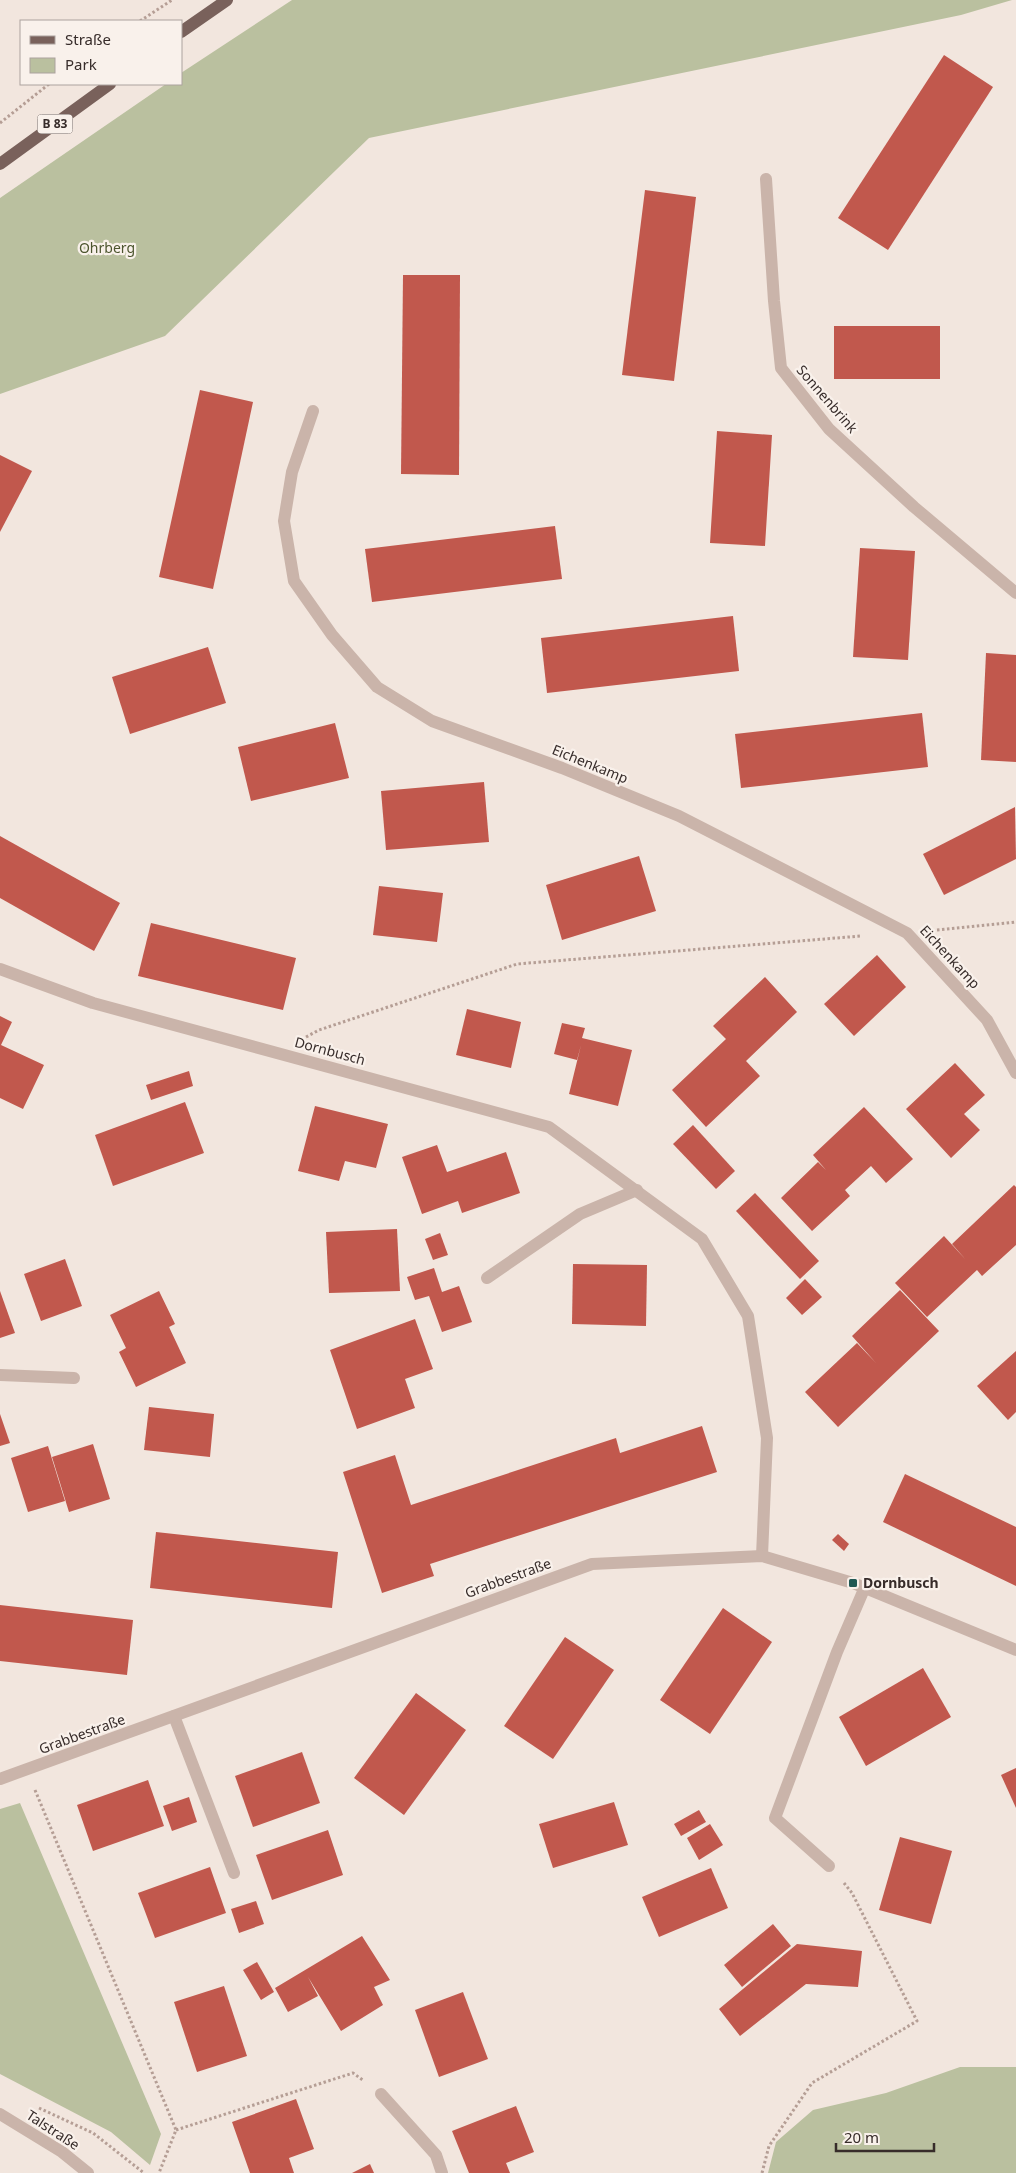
<svg xmlns="http://www.w3.org/2000/svg" width="1016" height="2173" font-family="'Noto Sans',sans-serif">
<style>
.green{fill:#bac09f}
.building{fill:#c1584d}
.lines{fill:none;stroke-linecap:round;stroke-linejoin:round}
.path{stroke:#b59e95;stroke-width:3;stroke-dasharray:2.5 2.5;stroke-linecap:butt}
.service{stroke:#cab4aa;stroke-width:12}
.minor{stroke:#cab4aa;stroke-width:12}
.tertiary{stroke:#cab4aa;stroke-width:12}
.primary{stroke:#79615b;stroke-width:12}
.poi-dot{fill:#205853;stroke:#f9f1eb;stroke-width:2}
.labels{text-anchor:middle;stroke-width:4.5;stroke-linejoin:round;paint-order:stroke}
.shield{fill:#f9f1eb;stroke:#716764;stroke-width:1}
.shield-label{font-size:12px;font-weight:bold;fill:#372c2a}
.park-label{font-size:14px;fill:#4c552e;stroke:#f9f1eb}
.street-label{font-size:14px;fill:#372c2a;stroke:#f9f1eb}
.poi-label{font-size:14px;font-weight:bold;fill:#372c2a;stroke:#f9f1eb;text-anchor:start}
</style>
<rect width="100%" height="100%" fill="#f2e6de"/>
<g class="green">
<path d="M292 0H1012L961 15 369 138 165 336 0 394V198L166 84H181V73Z"/>
<path d="M20 1803 161 2134 150 2165 111 2132 0 2074V1809Z"/>
<path d="M960 2067H1016V2173H768L776 2142 813 2110 886 2093Z"/>
</g>
<g class="building">
<path d="M944 55 993 87 888 250 838 218Z"/>
<path d="M645 190 696 197 674 381 622 375Z"/>
<path d="M403 275H460L459 475 401 474Z"/>
<rect x="834" y="326" width="106" height="53"/>
<path d="M200 390 253 402 213 589 159 577Z"/>
<path d="M717 431 772 435 765 546 710 543Z"/>
<path d="M0 455 32 471 0 532Z"/>
<path d="M555 526 562 579 372 602 365 549Z"/>
<path d="M860 548 915 551 908 660 853 657Z"/>
<path d="M733 616 739 671 547 693 541 638Z"/>
<path d="M208 647 226 703 130 734 112 677Z"/>
<path d="M986 653 1016 655V762L981 760Z"/>
<path d="M922 713 928 767 741 788 735 734Z"/>
<path d="M335 723 349 778 251 801 238 747Z"/>
<path d="M484 782 489 842 386 850 381 791Z"/>
<path d="M1015 807 1016 859 944 895 923 854Z"/>
<path d="M0 836 120 903 94 951 0 898Z"/>
<path d="M639 856 656 911 562 940 546 885Z"/>
<path d="M379 886 443 893 437 942 373 935Z"/>
<path d="M151 923 296 958 283 1010 138 976Z"/>
<path d="M877 955 906 987 854 1036 824 1004Z"/>
<path d="M765 977 797 1012 746 1061 760 1076 706 1127 672 1090 726 1039 713 1026Z"/>
<path d="M467 1009 521 1022 511 1068 456 1055Z"/>
<path d="M0 1016 12 1022 1 1045 44 1065 23 1109 0 1098Z"/>
<path d="M562 1023 585 1028 582 1038 632 1050 618 1106 569 1094 581 1045 577 1060 554 1054Z"/>
<path d="M955 1063 985 1095 964 1114 980 1130 951 1158 906 1109Z"/>
<path d="M189 1071 193 1086 151 1100 146 1085Z"/>
<path d="M185 1102 204 1153 113 1186 95 1135Z"/>
<path d="M315 1106 388 1124 376 1168 345 1161 339 1181 298 1171Z"/>
<path d="M864 1107 913 1159 886 1183 871 1166 845 1190 850 1196 812 1231 781 1198 818 1162 826 1170 813 1155Z"/>
<path d="M693 1125 735 1171 716 1189 673 1144Z"/>
<path d="M437 1145 447 1172 506 1152 520 1193 462 1213 458 1201 422 1214 402 1157Z"/>
<path d="M1014 1185 1016 1187V1245L982 1276 977 1270 927 1317 895 1283 944 1236 966 1260 952 1244Z"/>
<path d="M755 1193 819 1261 800 1279 736 1211Z"/>
<path d="M397 1229 400 1291 329 1293 326 1232Z"/>
<path d="M440 1233 448 1255 433 1260 425 1239Z"/>
<path d="M65 1259 82 1306 41 1321 24 1274Z"/>
<path d="M573 1264 647 1265 646 1326 572 1324Z"/>
<path d="M434 1268 442 1292 459 1286 472 1322 442 1332 429 1296 415 1300 407 1277Z"/>
<path d="M805 1279 822 1297 802 1315 786 1298Z"/>
<path d="M900 1290 939 1331 838 1427 805 1392 857 1343 876 1363 852 1336Z"/>
<path d="M0 1291 15 1333 0 1338Z"/>
<path d="M159 1291 175 1324 169 1327 186 1363 136 1387 119 1352 126 1348 110 1315Z"/>
<path d="M415 1319 433 1369 405 1379 415 1408 357 1429 330 1350Z"/>
<path d="M1016 1351V1412L1008 1420 977 1386Z"/>
<path d="M149 1407 214 1414 210 1457 144 1450Z"/>
<path d="M0 1414 10 1443 0 1446Z"/>
<path d="M702 1426 717 1472 430 1564 434 1576 382 1593 343 1472 395 1455 411 1505 616 1438 620 1453Z"/>
<path d="M93 1444 110 1499 69 1512 52 1457Z"/>
<path d="M48 1446 65 1501 28 1512 11 1458Z"/>
<path d="M905 1474 1016 1527V1586L883 1522Z"/>
<path d="M156 1532 338 1552 332 1608 150 1588Z"/>
<path d="M838 1534 849 1544 844 1551 832 1540Z"/>
<path d="M0 1605 133 1620 127 1675 0 1661Z"/>
<path d="M723 1608 772 1642 710 1734 660 1700Z"/>
<path d="M565 1637 614 1670 553 1759 504 1726Z"/>
<path d="M923 1668 951 1717 866 1766 839 1717Z"/>
<path d="M416 1693 466 1730 404 1815 354 1778Z"/>
<path d="M302 1752 320 1803 253 1827 235 1776Z"/>
<path d="M1016 1768V1808L1001 1775Z"/>
<path d="M148 1780 164 1826 93 1851 77 1805Z"/>
<path d="M189 1797 197 1822 172 1831 163 1806Z"/>
<path d="M614 1802 628 1845 553 1868 539 1824Z"/>
<path d="M699 1810 706 1822 681 1836 674 1824Z"/>
<path d="M710 1824 723 1845 699 1860 687 1838Z"/>
<path d="M328 1830 343 1875 272 1900 256 1855Z"/>
<path d="M900 1837 952 1851 931 1924 879 1910Z"/>
<path d="M210 1867 226 1913 155 1938 138 1893Z"/>
<path d="M711 1868 728 1908 659 1937 642 1897Z"/>
<path d="M256 1901 264 1924 239 1933 231 1909Z"/>
<path d="M773 1924 791 1946 742 1987 724 1965Z"/>
<path d="M362 1936 390 1980 374 1987 383 2005 341 2031 308 1977 318 1996 288 2012 275 1988Z"/>
<path d="M797 1944 862 1951 858 1987 806 1984 740 2036 719 2009Z"/>
<path d="M257 1962 274 1992 261 2000 243 1970Z"/>
<path d="M224 1986 247 2056 197 2072 174 2002Z"/>
<path d="M463 1992 488 2059 439 2077 415 2010Z"/>
<path d="M296 2099 314 2149 289 2158 294 2173H250L232 2122Z"/>
<path d="M516 2106 534 2152 506 2163 510 2173H469L452 2131Z"/>
<path d="M370 2164 374 2173H352Z"/>
</g>
<g class="lines">
<g class="path">
<path d="M140 21 172 0"/>
<path d="M0 123 49 84"/>
<path d="M937 930 1016 922"/>
<path d="M306 1037 319 1030 517 964 861 936"/>
<path d="M35 1790 176 2130 159 2173"/>
<path d="M39 2108 93 2133 144 2173"/>
<path d="M176 2130 353 2073 364 2081"/>
<path d="M762 2173 769 2146 812 2083 917 2021 852 1893 844 1883"/>
</g>
<path class="service" d="M174 1716 234 1873"/>
<g class="minor">
<path d="M766 179 774 301 781 368 829 429 914 507 1016 593"/>
<path d="M313 411 292 472 284 521 294 581 332 635 377 687 432 721 562 768 679 816 907 933 987 1020 1016 1073"/>
<path d="M0 969 93 1003 549 1127 702 1239 748 1316 767 1438 762 1556"/>
<path d="M487 1278 580 1214 637 1190"/>
<path d="M0 1375 74 1378"/>
<path d="M0 1779 592 1564 762 1556 853 1583 1016 1650"/>
<path d="M829 1866 775 1818 837 1652 865 1587"/>
<path d="M381 2094 436 2155 442 2173"/>
</g>
<path class="tertiary" d="M0 2114 62 2152 88 2173"/>
<g class="primary">
<path d="M181 32 227 0"/>
<path d="M0 164 110 84"/>
</g>
</g>
<rect class="poi-dot" x="848" y="1578" width="10" height="10" rx="2.5"/>
<g class="labels">
<rect class="shield" x="37.5" y="114.5" width="35" height="19" rx="4"/>
<g class="shield-label">
<text x="55" y="128">B 83</text>
</g>
<g class="park-label">
<text x="107" y="253">Ohrberg</text>
</g>
<g class="street-label">
<text transform="translate(827 399) rotate(49)" y="5">Sonnenbrink</text>
<text transform="translate(590 764) rotate(22)" y="5">Eichenkamp</text>
<text transform="translate(950 957) rotate(47)" y="5">Eichenkamp</text>
<text transform="translate(330 1051) rotate(15)" y="5">Dornbusch</text>
<text transform="translate(508 1578) rotate(-20)" y="5">Grabbestraße</text>
<text transform="translate(82 1734) rotate(-20)" y="5">Grabbestraße</text>
<text transform="translate(53 2130) rotate(33)" y="5">Talstraße</text>
</g>
<g class="poi-label">
<text x="863" y="1588">Dornbusch</text>
</g>
</g>
<rect x="20" y="20" width="162" height="65" fill="#f9f1eb" stroke="#aba29e"/>
<rect x="30" y="36" width="25" height="8" fill="#79615b" stroke="#aba29e"/>
<text x="65" y="45" font-size="15" fill="#372c2a">Straße</text>
<rect x="30" y="58" width="25" height="15" fill="#bac09f" stroke="#aba29e"/>
<text x="65" y="70" font-size="15" fill="#372c2a">Park</text>
<path d="M836 2143v8h98v-8" fill="none" stroke="#372c2a" stroke-width="2.5"/>
<text x="844" y="2143" font-size="15" fill="#372c2a" stroke="#f9f1eb" stroke-width="4" paint-order="stroke">20 m</text>
</svg>
